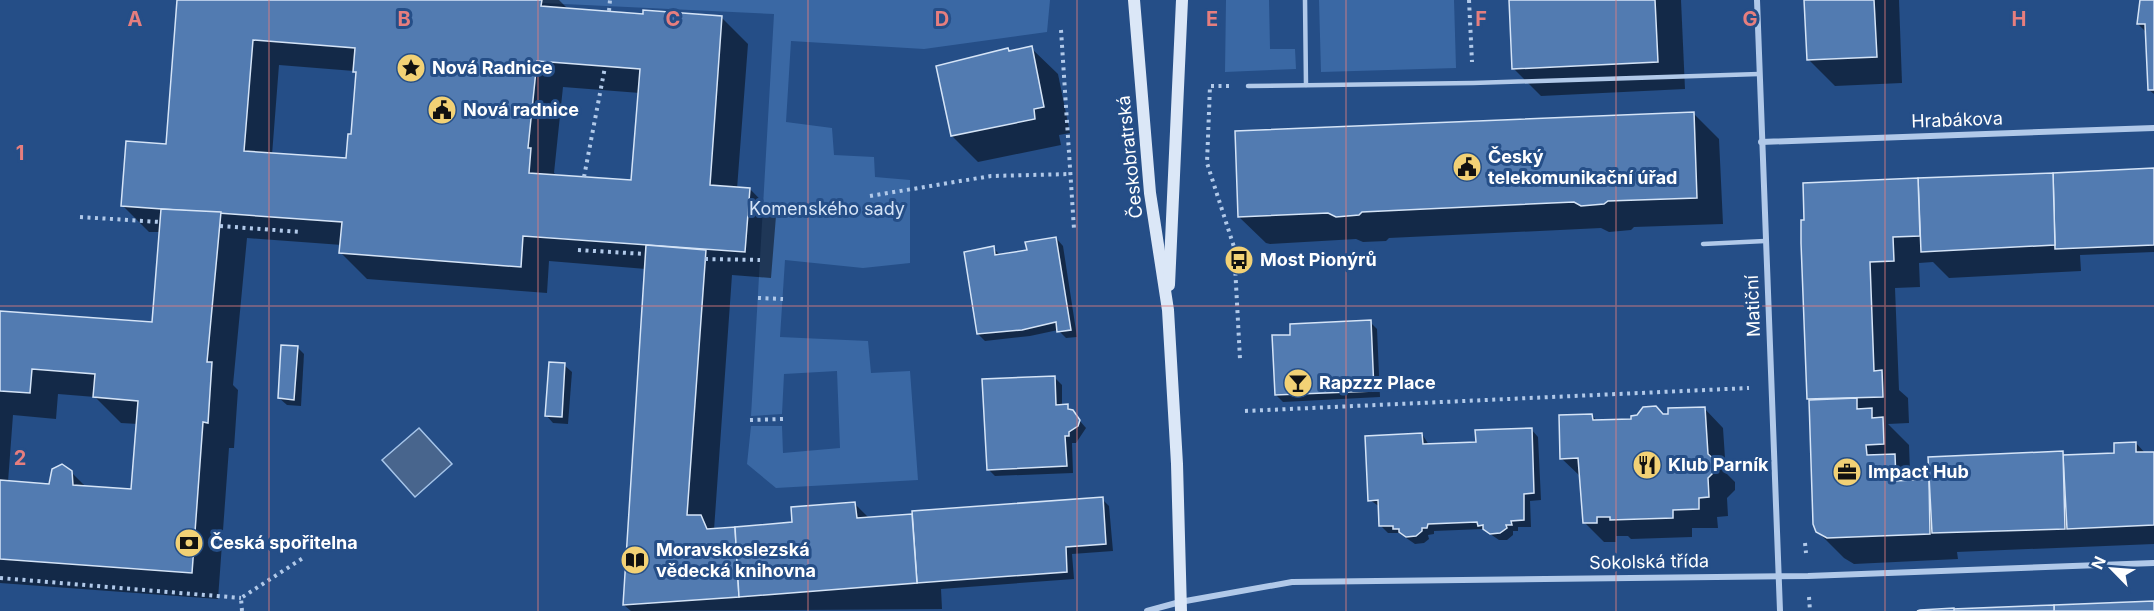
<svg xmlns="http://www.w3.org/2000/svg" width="2154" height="611" font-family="Inter,sans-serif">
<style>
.green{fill:#3a68a4}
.water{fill:#48658d;stroke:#a5c4e9;stroke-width:1.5}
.shadow{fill:#0007;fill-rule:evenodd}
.building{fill:#527bb1;stroke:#d5e4f7;stroke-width:1.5;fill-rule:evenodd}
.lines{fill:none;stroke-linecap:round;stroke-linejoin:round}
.path{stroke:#b1c9e9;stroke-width:4;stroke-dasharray:3 4.5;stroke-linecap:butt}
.lane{stroke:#b1c9e9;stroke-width:4.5}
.street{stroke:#b1c9e9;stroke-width:6}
.secondary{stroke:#dbe7f7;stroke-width:12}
.grid{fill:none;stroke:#e67e7e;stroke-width:1.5;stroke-opacity:0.55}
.labels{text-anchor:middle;stroke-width:6;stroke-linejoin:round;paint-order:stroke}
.poi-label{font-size:18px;font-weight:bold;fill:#fff;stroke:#254e87;text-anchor:start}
.street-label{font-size:18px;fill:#fff;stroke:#254e87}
.park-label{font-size:18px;fill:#d5e4f7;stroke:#254e87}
.grid-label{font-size:20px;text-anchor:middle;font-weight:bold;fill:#e67e7e;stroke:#254e87;stroke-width:6;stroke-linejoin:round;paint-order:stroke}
</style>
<rect width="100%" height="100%" fill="#254e87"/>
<g class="green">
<path d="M543 0H1050L1047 32 924 49 791 41 786 122 832 128 834 155 874 157 875 177 910 180V263L863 268 785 260 780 337 868 341 871 373 910 371 918 480 776 488 747 464 751 426H782L783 453 840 448 837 371 784 374 782 414 751 416 774 14 543 3Z"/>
<path d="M1226 0H1269L1270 49H1295L1296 69 1225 72Z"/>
<path d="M1319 0H1454L1456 68 1321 72Z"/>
</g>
<path class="water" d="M419 428 452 464 415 497 382 460Z"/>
<g class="shadow">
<path d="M179 0H559L569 10 644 16 721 17 748 44 737 189H750L776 216 771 278 732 275 714 530 794 524 855 504 869 518 911 515 914 518 1102 499 1109 506 1113 551 1072 554 1074 579 941 589 942 609 631 611 624 605 646 269 549 261 547 293 367 279 341 253 342 245 247 238 233 385 238 390 234 448H229L218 599 0 583V312L154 324 160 232H149L122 205 168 146ZM279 65 354 71 357 75 352 136 347 160 272 155ZM563 87 640 93 633 182 558 176 554 173ZM58 394 95 397 121 423 138 424 133 491 87 488 71 472 50 485 8 482 13 415 56 419Z"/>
<path d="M1510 0H1681L1685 89 1541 96 1513 68Z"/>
<path d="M1806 0H1899L1902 83 1835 86 1808 59Z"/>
<path d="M2141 0H2154V94L2149 90 2147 33 2138 24Z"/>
<path d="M1031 48 1058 74 1070 133 1059 135 1061 145 978 162 952 136 1008 49 1010 52Z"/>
<path d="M1692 112 1719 139 1723 224 1634 227 1631 230 1609 232 1601 228 1389 238 1386 241 1363 242 1356 239 1270 244 1266 243 1239 217Z"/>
<path d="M2154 170V252L2080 255 2081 271 1949 278 1933 262 1919 263 1920 287 1895 288 1899 390 1908 398 1909 423 1888 424 1909 445 1910 471 1921 481 1931 483 2062 453 2066 457 2116 455 2136 443 2146 454 2154 453V544L1957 552 1958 559 1854 564 1844 558 1817 531 1815 523 1802 243 1805 222 1804 185Z"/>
<path d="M1056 238 1063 246 1077 337 1066 338 1058 330 1030 336 985 341 978 334 993 248 1001 256 1029 251Z"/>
<path d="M1370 322 1377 329 1380 397 1283 402 1276 395 1292 336Z"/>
<path d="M297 347 304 354 301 406 287 405 279 398Z"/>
<path d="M564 365 572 372 568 424 553 423 546 415Z"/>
<path d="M1054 377 1062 385V406H1067L1086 428 1076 443H1072L1073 473 995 476 988 469Z"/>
<path d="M1704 408 1723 428 1726 473 1735 482V490L1727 498 1728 516 1717 517 1718 528H1692V537L1631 539 1628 536H1616V542H1604L1585 523 1581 477 1561 458 1592 415 1598 422 1632 420Z"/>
<path d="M1531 429 1538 437 1541 500 1530 501 1531 527H1518V531H1513V535L1507 540H1499L1483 529 1434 531V534L1428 535 1429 539 1424 543 1415 544 1399 533H1388L1380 525V507L1370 500 1422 434 1429 445 1477 443Z"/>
</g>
<g class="building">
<path d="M177 0H542L541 6 643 14V10L722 16 710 185 750 188 745 252 523 236 521 267 339 253 342 222 121 206 126 141 166 144ZM253 40 355 48 353 72H356L351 134H348L346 158 244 151ZM537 61 640 69 631 180 529 173 531 148H528Z"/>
<path d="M1509 0H1655L1658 62 1512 69Z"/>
<path d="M1804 0H1874L1877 57 1807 60Z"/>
<path d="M2140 0H2154V90H2148L2145 24H2137Z"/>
<path d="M1032 46 1044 107 1034 109 1035 119 951 136 936 66 1008 48 1009 51Z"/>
<path d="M1694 112 1697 198 1608 201 1604 204 1581 206 1574 202 1362 212 1359 215 1336 217 1328 213 1238 217 1235 131Z"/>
<path d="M2154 168V245L2055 249 2053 173Z"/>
<path d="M2053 173 2055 245 1921 252 1918 178Z"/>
<path d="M1918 178 1920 236 1893 237 1894 261 1870 262 1874 371 1882 370 1883 397 1807 399 1801 243V220H1804L1803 183Z"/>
<path d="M161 209 221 212 207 362H212L208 423 203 422 192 573 0 559V480L49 484 52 469 62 464 72 471 73 485 131 489 138 401 93 397 95 374 32 369 30 393 0 391V311L152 322Z"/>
<path d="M1056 237 1071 330 1057 332 1056 322 1022 330 977 334 964 252 994 246 995 255 1027 250 1025 242Z"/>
<path d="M646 245 706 250 687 515H701L707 529 735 527 739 597 623 605Z"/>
<path d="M1371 320 1374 391 1275 395 1272 335H1290V324Z"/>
<path d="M281 345 298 346 294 400 278 398Z"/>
<path d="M549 362 565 363 562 417 545 416Z"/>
<path d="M1055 376 1056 405 1068 404V409L1073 410 1080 420 1078 426 1069 432V436H1065L1067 466 987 470 982 379Z"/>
<path d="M1857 398V409L1872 408V418L1883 417 1884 444 1866 445 1867 455 1895 454 1896 481 1929 479 1930 534 1827 538 1816 532 1813 524 1809 400Z"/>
<path d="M1656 406 1663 414H1668V408L1705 407 1708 454 1716 461V470L1708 478 1709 497 1699 498V509L1673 510V518L1610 520V517H1597V523H1583L1578 458 1560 459 1559 415 1592 414 1593 420 1631 419V416L1637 415 1643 407Z"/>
<path d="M1532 428 1534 493 1524 494V520L1511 521 1512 525H1506L1507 528 1500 533 1490 534 1483 529V525L1478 526 1477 522 1428 524 1427 528H1422V531L1416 536 1406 537 1399 532V529H1393V526H1379L1378 500 1368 501 1365 436 1422 433 1423 444 1476 442 1475 430Z"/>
<path d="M2136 442V452H2154V525L2067 529 2063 455 2114 453V443Z"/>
<path d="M2063 451 2065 529 1932 533 1928 457Z"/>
<path d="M1103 497 1106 544 1066 547 1067 572 917 583 912 511Z"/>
<path d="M855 502 857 518 912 514 917 583 739 597 735 527 792 522 791 507Z"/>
<path d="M2154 601V611H2054V605Z"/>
<path d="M2054 605V611H1954L1953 609Z"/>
<path d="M1954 608V611H1917L1920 610Z"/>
</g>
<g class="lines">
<g class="path">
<path d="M1469 0 1472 62"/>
<path d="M609 11 610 0"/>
<path d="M1061 30 1074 229"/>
<path d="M1229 86H1210L1207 163 1234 247 1240 359"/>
<path d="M584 177 605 67"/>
<path d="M870 196 991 176 1071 174"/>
<path d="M80 217 160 222"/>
<path d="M220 226 301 232"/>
<path d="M578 250 645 254"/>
<path d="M705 259 760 260"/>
<path d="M758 298 783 299"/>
<path d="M1245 411 1749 388"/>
<path d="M750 420 783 419"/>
<path d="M1805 543 1806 553"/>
<path d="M0 578 241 598"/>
<path d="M1809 597 1810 611"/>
<path d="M242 611 241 598 303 558"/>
</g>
<g class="lane">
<path d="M1305 0 1306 85"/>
<path d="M1248 86 1473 83 1759 74"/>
<path d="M1703 244 1765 241"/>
</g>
<g class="street">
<path d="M1757 0 1780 611"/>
<path d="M1761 142 2154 128"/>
<path d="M1147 611 1180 602 1292 582 1808 576 2154 563"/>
</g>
<g class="secondary">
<path d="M1134 0 1150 193 1168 310 1177 464 1181 611"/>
<path d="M1169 285 1182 0"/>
</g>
</g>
<path class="grid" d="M269 0V611M538 0V611M808 0V611M1077 0V611M1346 0V611M1616 0V611M1885 0V611M0 306H2154"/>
<defs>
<g id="sight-disc" transform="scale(1.5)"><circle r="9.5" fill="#f2d175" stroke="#254e87"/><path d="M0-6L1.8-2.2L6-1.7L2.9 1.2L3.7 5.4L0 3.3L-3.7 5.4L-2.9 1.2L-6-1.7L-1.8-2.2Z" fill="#111"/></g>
<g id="civic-disc" transform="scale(1.5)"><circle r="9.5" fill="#f2d175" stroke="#254e87"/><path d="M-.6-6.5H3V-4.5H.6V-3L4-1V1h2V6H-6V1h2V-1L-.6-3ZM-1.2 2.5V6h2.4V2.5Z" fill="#111"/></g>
<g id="bus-disc" transform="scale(1.5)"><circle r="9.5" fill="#f2d175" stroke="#254e87"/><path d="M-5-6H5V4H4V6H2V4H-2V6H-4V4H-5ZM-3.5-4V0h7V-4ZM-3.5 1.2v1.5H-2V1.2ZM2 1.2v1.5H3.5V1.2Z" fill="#111"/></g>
<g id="bar-disc" transform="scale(1.5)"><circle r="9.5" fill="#f2d175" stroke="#254e87"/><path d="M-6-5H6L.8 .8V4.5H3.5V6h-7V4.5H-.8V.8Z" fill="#111"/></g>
<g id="restaurant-disc" transform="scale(1.5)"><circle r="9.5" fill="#f2d175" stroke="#254e87"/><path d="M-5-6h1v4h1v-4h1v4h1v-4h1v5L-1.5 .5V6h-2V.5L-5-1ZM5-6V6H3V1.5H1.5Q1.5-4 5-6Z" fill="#111"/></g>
<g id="office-disc" transform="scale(1.5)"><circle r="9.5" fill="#f2d175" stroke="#254e87"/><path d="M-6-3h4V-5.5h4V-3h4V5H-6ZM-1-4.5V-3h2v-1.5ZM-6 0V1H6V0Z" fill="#111"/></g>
<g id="bank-disc" transform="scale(1.5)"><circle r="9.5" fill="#f2d175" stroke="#254e87"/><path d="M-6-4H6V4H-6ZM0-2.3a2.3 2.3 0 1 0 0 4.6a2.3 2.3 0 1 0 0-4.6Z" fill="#111"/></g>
<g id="library-disc" transform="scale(1.5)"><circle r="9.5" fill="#f2d175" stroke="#254e87"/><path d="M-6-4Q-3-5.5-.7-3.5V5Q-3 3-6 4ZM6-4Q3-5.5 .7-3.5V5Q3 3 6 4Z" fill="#111"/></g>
</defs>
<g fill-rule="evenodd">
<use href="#sight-disc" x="411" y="68"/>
<use href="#civic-disc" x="442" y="110"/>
<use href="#civic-disc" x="1467" y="167"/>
<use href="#bus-disc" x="1239" y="260"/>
<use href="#bar-disc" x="1298" y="383"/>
<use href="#restaurant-disc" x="1647" y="465"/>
<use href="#office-disc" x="1847" y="472"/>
<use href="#bank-disc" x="189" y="543"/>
<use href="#library-disc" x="635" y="560"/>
</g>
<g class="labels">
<g class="poi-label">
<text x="432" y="74">Nová Radnice</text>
<text x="463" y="116">Nová radnice</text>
<text x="1488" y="163">Český<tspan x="1488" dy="21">telekomunikační úřad</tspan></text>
<text x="1260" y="266">Most Pionýrů</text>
<text x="1319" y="389">Rapzzz Place</text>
<text x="1668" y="471">Klub Parník</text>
<text x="1868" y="478">Impact Hub</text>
<text x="210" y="549">Česká spořitelna</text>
<text x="656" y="556">Moravskoslezská<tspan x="656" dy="21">vědecká knihovna</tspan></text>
</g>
<g class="street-label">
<text transform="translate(1957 120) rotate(-2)" y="6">Hrabákova</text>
<text transform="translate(1130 157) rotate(-96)" y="6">Českobratrská</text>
<text transform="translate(1753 306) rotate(-92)" y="6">Matiční</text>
<text transform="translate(1649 562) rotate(-1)" y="6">Sokolská třída</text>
</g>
<g class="park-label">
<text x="827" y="215">Komenského sady</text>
</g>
</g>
<g class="grid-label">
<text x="135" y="26">A</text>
<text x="404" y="26">B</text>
<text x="673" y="26">C</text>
<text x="942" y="26">D</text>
<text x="1212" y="26">E</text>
<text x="1481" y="26">F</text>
<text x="1750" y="26">G</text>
<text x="2019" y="26">H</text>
<text x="20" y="160">1</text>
<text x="20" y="465">2</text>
</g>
<g transform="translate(2112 569) rotate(295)" stroke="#254e87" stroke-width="4.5" paint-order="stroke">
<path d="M0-4.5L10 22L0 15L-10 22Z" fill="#ffffff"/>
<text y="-9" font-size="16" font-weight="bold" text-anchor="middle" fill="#ffffff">N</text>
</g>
</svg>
